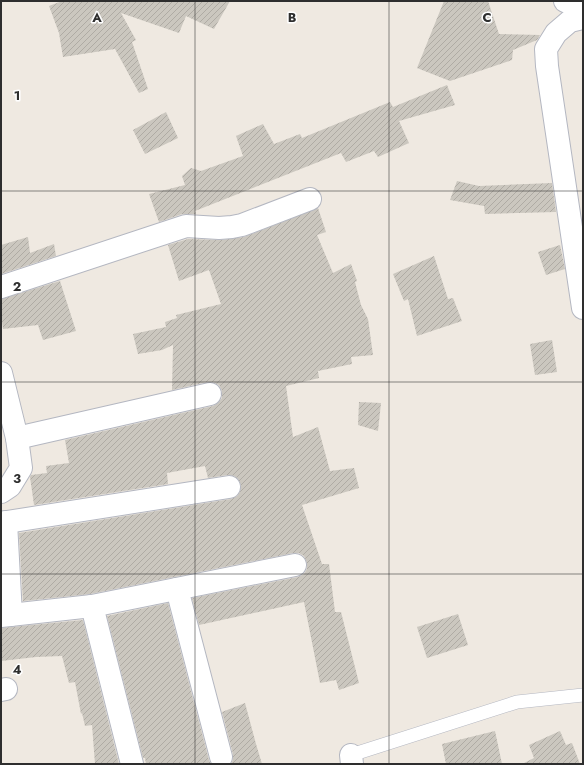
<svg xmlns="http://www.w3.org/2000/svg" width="584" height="765" font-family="Jost,sans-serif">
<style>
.building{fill:url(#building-hatch)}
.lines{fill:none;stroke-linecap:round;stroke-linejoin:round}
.service-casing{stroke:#b4b7c1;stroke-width:14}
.minor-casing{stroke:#b4b7c1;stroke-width:24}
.service{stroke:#fff;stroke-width:13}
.minor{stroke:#fff;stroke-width:22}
.grid{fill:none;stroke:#2e2e2e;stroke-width:1;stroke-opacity:0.55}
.grid-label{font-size:13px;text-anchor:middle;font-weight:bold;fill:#2e2e2e;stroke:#fff;stroke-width:3;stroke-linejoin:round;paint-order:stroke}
</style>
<defs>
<pattern id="building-hatch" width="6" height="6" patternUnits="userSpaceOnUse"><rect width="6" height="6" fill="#cbc7bf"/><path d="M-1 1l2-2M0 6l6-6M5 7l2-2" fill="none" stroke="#afaba4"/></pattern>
</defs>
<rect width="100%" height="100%" fill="#efe9e1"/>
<g class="building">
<path d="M62 1H230L214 29 186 16 179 33 121 13 136 40 132 42 148 89 139 93 115 49 63 57 59 33 49 6Z"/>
<path d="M444 1H488L499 34 540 35 537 40 513 50 512 60 450 81 417 68Z"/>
<path d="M447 85 455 105 399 121 409 143 378 157 374 151 346 162 341 153 195 211 196 214H182L159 222 149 194 185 185 182 176 191 168 201 171 243 156 236 136 263 124 274 144 300 134 302 138 390 102 393 107Z"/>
<path d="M166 112 178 138 145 154 133 130Z"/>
<path d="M457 181 479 186 552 183 556 212 485 214 484 206 450 200Z"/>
<path d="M318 208 326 232 317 235 333 273 351 264 357 281 355 282 361 305 368 319 373 355 351 357 352 364 318 371 319 378 286 386 293 437 318 427 330 471 354 468 359 488 302 505 322 564H329L335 612H341L359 683 339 690 336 680 320 683 304 602 199 625 192 598 298 577 304 574 307 569V563L304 556 299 553H293L90 594 23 601 19 533 231 499 237 496 240 492 241 485 238 479 234 476 227 475 208 478 205 466 167 473 168 484 34 505 30 477 31 475 47 473 46 466 69 463 65 440 213 406 218 403 222 398V391L219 385 213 382H207L172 390 173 345 162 350 138 354 133 334 166 327 165 322 177 318 176 315 221 304 209 270 179 281 168 245 188 239 220 240 244 237Z"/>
<path d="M28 237 30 253 54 244 56 256 1 274V245Z"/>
<path d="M560 245 565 269 546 275 538 252Z"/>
<path d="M434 256 448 299 453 298 462 321 417 336 408 299 404 301 393 274Z"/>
<path d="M60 281 76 331 43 340 38 325 3 329 1 315V299Z"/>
<path d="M552 340 557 372 535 375 530 344Z"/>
<path d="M359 402 381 403 378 431 358 425Z"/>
<path d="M168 603 209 760 211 764H146L145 758H143L107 616Z"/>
<path d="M458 614 468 645 427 658 417 627Z"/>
<path d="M83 620 119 764H95L92 725 85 726 82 713 81 714 75 682 69 683 62 656 36 657 1 661V628Z"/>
<path d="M245 703 256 744 262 764H231L233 760V754L222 712Z"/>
<path d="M495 731 502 764H446L442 744Z"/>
<path d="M560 731 566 745 572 743 580 764H522L534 758 529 745Z"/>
</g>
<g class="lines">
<g class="service-casing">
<path id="service" d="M351 755 517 702 583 695"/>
</g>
<g class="minor-casing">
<g id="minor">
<path d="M565 1 583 9"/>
<path d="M583 18 570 21 556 33 546 49 547 66 583 308"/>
<path d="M1 287 186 226 219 228 232 227 242 225 310 199"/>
<path d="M1 373 17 438 21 468 10 486 1 492"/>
<path d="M17 438 210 394"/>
<path d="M6 522 11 615"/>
<path d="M1 523 229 487"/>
<path d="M177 589 221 757"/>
<path d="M92 606 132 764"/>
<path d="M1 616 92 606 295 565"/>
<path d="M1 690 6 689"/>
<path d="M351 755 352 764"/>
</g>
</g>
<use href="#service" class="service"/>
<use href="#minor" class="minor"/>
</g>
<path class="grid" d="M195 1V764M389 1V764M1 191H583M1 382H583M1 574H583"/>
<g class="grid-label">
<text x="97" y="22">A</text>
<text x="292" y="22">B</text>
<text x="487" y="22">C</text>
<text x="17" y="100">1</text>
<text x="17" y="291">2</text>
<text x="17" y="483">3</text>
<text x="17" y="674">4</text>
</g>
<rect width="584" height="765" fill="none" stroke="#2e2e2e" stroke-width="4"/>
</svg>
